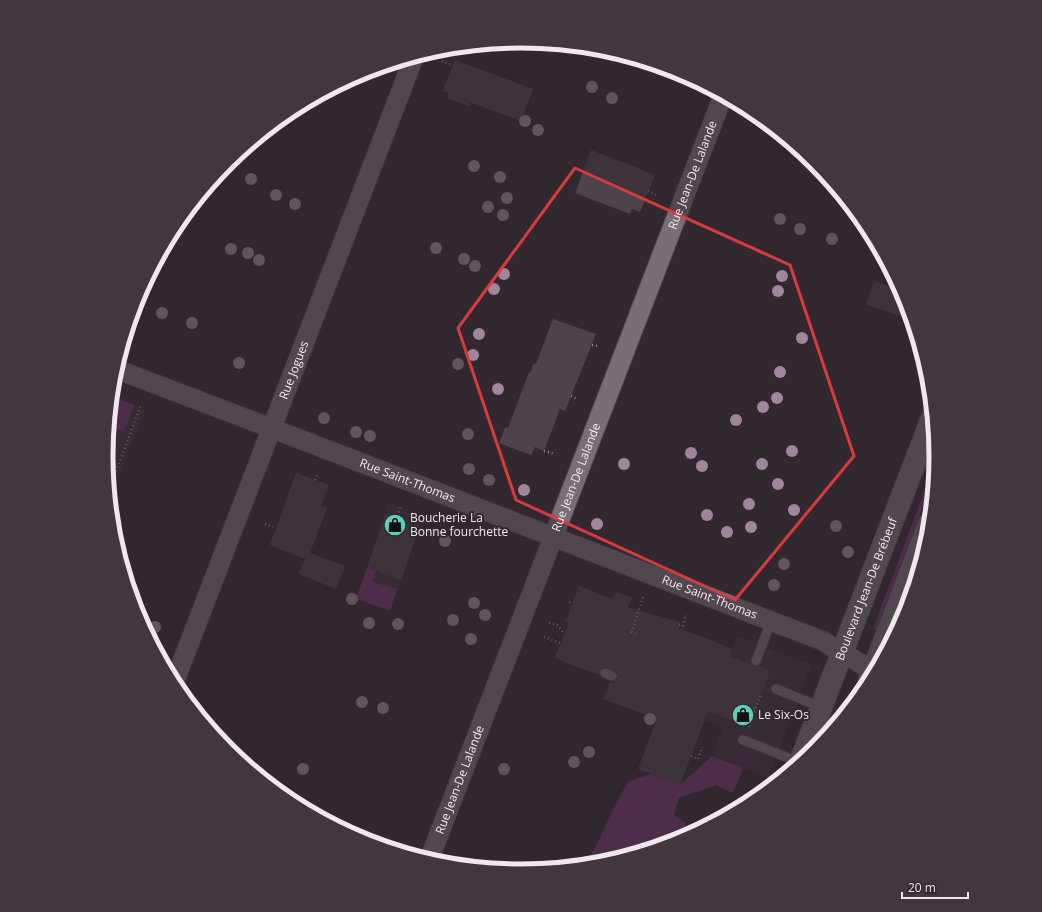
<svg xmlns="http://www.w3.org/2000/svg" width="1042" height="912" font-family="'Open Sans',sans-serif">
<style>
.built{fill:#3f313d}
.green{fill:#6f336b}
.building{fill:#4d434b}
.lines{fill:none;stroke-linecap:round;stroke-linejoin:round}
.service-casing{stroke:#4c454b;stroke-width:11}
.minor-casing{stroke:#4c454b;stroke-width:21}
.secondary-casing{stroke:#4c454b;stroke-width:24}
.path{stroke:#958e94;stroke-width:2.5;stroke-dasharray:1 3;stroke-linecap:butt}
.service{stroke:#796e77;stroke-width:9}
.minor{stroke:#796e77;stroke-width:19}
.secondary{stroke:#796e77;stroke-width:22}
.tree{fill:#9f869c}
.marked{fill:none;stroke:#d83b3c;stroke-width:3;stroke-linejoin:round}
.labels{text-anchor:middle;stroke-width:4;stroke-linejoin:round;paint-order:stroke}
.street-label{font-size:12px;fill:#efe9ee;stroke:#312830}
.poi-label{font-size:12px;fill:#efe9ee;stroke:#312830;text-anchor:start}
.rim{fill:none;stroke:#efe9ee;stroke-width:5}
</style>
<rect width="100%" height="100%" fill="#312830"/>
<g class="built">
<path d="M112 397 145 410 110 500 106 456Z"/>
<path d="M389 502 423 516 390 611 356 599Z"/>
<path d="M738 636 811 665 768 777 712 756 723 728 705 720Z"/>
</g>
<g class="green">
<path d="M112 397 134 405 124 432 109 426Z"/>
<path d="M935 463 934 477 877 630 873 629Z"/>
<path d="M367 568 376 571 372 582 397 589 390 611 356 599Z"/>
<path d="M842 708 844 714 822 741 836 709Z"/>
<path d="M712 756 744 768 732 793 716 785 679 798 674 815 686 823 681 837 675 841 602 863 585 865C602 838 612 807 629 781L651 774 680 785Z"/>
</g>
<g class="building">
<path d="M455 60 533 89 521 121 470 102 469 106 447 98 449 93 443 91Z"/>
<path d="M591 150 655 175 640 212 632 209 630 214 575 193Z"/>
<path d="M874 281 901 290 904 297 911 320 866 304Z"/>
<path d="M553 319 596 334 565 411 560 409 544 451 535 447 531 455 499 443 505 427 508 428 529 372 530 373 534 363 536 364Z"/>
<path d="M296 473 329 485 321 506 327 508 310 553 345 566 336 589 299 574 305 559 270 545Z"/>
<path d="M385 516 419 528 401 580 367 568Z"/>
<path d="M579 586 613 599 616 592 632 598 628 608 680 622 678 628 733 649 730 656 751 664 754 667 758 666 770 671 749 726 708 711 680 785 638 769 657 719 603 699 610 682H613L617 679V672L604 667 600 670 599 675 555 658 569 622 566 621Z"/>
</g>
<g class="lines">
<g class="service-casing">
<g id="service">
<path d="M756 661 771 621"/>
<path d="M605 673 612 676"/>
<path d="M776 689 821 707"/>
<path d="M743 740 799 762"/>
</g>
</g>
<g class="minor-casing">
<g id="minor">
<path id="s1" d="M116 369 297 438 823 641 873 671"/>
<path id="s2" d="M174 683 414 57"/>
<path id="s3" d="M429 860 723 96"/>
</g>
</g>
<g class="secondary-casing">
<g id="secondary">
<path d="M869 681 929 524"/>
<path id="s4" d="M801 760 932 418"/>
</g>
</g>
<g class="path">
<path d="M442 61 453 66"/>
<path d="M648 191 656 195"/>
<path d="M592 345 597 346"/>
<path d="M571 396 577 399"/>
<path d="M544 451 555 454"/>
<path d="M315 480 318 473"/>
<path d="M109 490 141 405"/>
<path d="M396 520 401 505"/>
<path d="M265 524 273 527"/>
<path d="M569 602 572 603"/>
<path d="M549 623 557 625 564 633"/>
<path d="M679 625 683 626 686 614"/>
<path d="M636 634 632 632 643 597"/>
<path d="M544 637 560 643"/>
<path d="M749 727 761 694"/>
<path d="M691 756 698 759 702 747"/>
</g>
<use href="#service" class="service"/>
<use href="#minor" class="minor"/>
<use href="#secondary" class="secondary"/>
</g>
<g class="tree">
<circle cx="592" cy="87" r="6"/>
<circle cx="612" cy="98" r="6"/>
<circle cx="525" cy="121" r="6"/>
<circle cx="538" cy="130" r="6"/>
<circle cx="474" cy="166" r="6"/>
<circle cx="500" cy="177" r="6"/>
<circle cx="251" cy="179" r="6"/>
<circle cx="276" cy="195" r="6"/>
<circle cx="507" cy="198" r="6"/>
<circle cx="295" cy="204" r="6"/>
<circle cx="488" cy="207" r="6"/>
<circle cx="503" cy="215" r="6"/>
<circle cx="780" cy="219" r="6"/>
<circle cx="800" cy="229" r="6"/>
<circle cx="832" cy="239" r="6"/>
<circle cx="436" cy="248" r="6"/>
<circle cx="231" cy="249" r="6"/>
<circle cx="248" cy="253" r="6"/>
<circle cx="464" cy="259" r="6"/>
<circle cx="259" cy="260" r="6"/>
<circle cx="475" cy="266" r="6"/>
<circle cx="504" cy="274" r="6"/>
<circle cx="782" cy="276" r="6"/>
<circle cx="494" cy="289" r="6"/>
<circle cx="778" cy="291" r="6"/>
<circle cx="162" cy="313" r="6"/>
<circle cx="192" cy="323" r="6"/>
<circle cx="479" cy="334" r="6"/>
<circle cx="802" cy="338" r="6"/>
<circle cx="473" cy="355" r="6"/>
<circle cx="239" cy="363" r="6"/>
<circle cx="458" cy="364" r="6"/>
<circle cx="780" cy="372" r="6"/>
<circle cx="498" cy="389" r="6"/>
<circle cx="777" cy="398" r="6"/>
<circle cx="763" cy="407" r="6"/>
<circle cx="324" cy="418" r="6"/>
<circle cx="736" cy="420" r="6"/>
<circle cx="356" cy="432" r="6"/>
<circle cx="468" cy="434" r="6"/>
<circle cx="370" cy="436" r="6"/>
<circle cx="792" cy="451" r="6"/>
<circle cx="691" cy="453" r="6"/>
<circle cx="624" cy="464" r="6"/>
<circle cx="762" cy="464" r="6"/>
<circle cx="702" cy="466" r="6"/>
<circle cx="469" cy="469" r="6"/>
<circle cx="489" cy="480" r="6"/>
<circle cx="778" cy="484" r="6"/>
<circle cx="524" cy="490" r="6"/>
<circle cx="749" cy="504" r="6"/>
<circle cx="794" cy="510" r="6"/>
<circle cx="707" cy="515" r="6"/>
<circle cx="597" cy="524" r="6"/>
<circle cx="836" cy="526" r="6"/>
<circle cx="751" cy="527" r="6"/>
<circle cx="727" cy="532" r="6"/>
<circle cx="445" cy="541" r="6"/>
<circle cx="848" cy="552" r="6"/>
<circle cx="784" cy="564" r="6"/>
<circle cx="774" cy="585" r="6"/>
<circle cx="352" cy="599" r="6"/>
<circle cx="474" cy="603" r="6"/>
<circle cx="485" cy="615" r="6"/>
<circle cx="453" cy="620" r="6"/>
<circle cx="369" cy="623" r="6"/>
<circle cx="398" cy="624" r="6"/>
<circle cx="155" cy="627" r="6"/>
<circle cx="471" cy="639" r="6"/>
<circle cx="362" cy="702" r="6"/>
<circle cx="383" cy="708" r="6"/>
<circle cx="650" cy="719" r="6"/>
<circle cx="589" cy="752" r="6"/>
<circle cx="574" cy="762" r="6"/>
<circle cx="303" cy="769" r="6"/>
<circle cx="504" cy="769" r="6"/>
</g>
<path d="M0 0H1042V912H0ZM575 168 790 265 854 456 735 600 516 500 458 328Z" fill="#312830" fill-opacity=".55" fill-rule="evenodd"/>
<path class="marked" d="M575 168 790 265 854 456 735 600 516 500 458 328Z"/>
<defs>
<g id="shop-disc" transform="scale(1.15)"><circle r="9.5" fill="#5cceba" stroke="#312830"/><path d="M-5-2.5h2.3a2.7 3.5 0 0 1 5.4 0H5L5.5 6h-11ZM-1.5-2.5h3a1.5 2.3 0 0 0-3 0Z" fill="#111"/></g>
</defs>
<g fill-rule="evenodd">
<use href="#shop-disc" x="395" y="525"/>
<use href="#shop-disc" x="743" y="715"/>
</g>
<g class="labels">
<g class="street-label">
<text dy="4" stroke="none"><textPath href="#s3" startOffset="734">Rue Jean-De Lalande</textPath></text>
<text dy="4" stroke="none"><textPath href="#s2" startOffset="335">Rue Jogues</textPath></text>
<text dy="4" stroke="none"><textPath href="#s3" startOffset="410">Rue Jean-De Lalande</textPath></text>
<text dy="4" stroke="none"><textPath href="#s1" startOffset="312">Rue Saint-Thomas</textPath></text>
<text dy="4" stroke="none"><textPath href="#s4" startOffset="183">Boulevard Jean-De Brébeuf</textPath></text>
<text dy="4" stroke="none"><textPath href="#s1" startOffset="636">Rue Saint-Thomas</textPath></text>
<text dy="4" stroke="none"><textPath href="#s3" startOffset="86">Rue Jean-De Lalande</textPath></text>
</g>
<g class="poi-label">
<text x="410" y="522">Boucherie La<tspan x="410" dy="14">Bonne fourchette</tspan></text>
<text x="758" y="719">Le Six-Os</text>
</g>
</g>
<path d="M0 0H1042V912H0ZM113 456a408 408 0 1 1 816 0a408 408 0 1 1-816 0Z" fill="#40373f" fill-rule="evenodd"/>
<path class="rim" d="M113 456a408 408 0 1 1 816 0a408 408 0 1 1-816 0Z"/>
<path d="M902 892v6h66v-6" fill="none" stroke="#efe9ee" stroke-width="2"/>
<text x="908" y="892" font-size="12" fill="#efe9ee" stroke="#312830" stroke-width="3" paint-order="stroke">20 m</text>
</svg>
